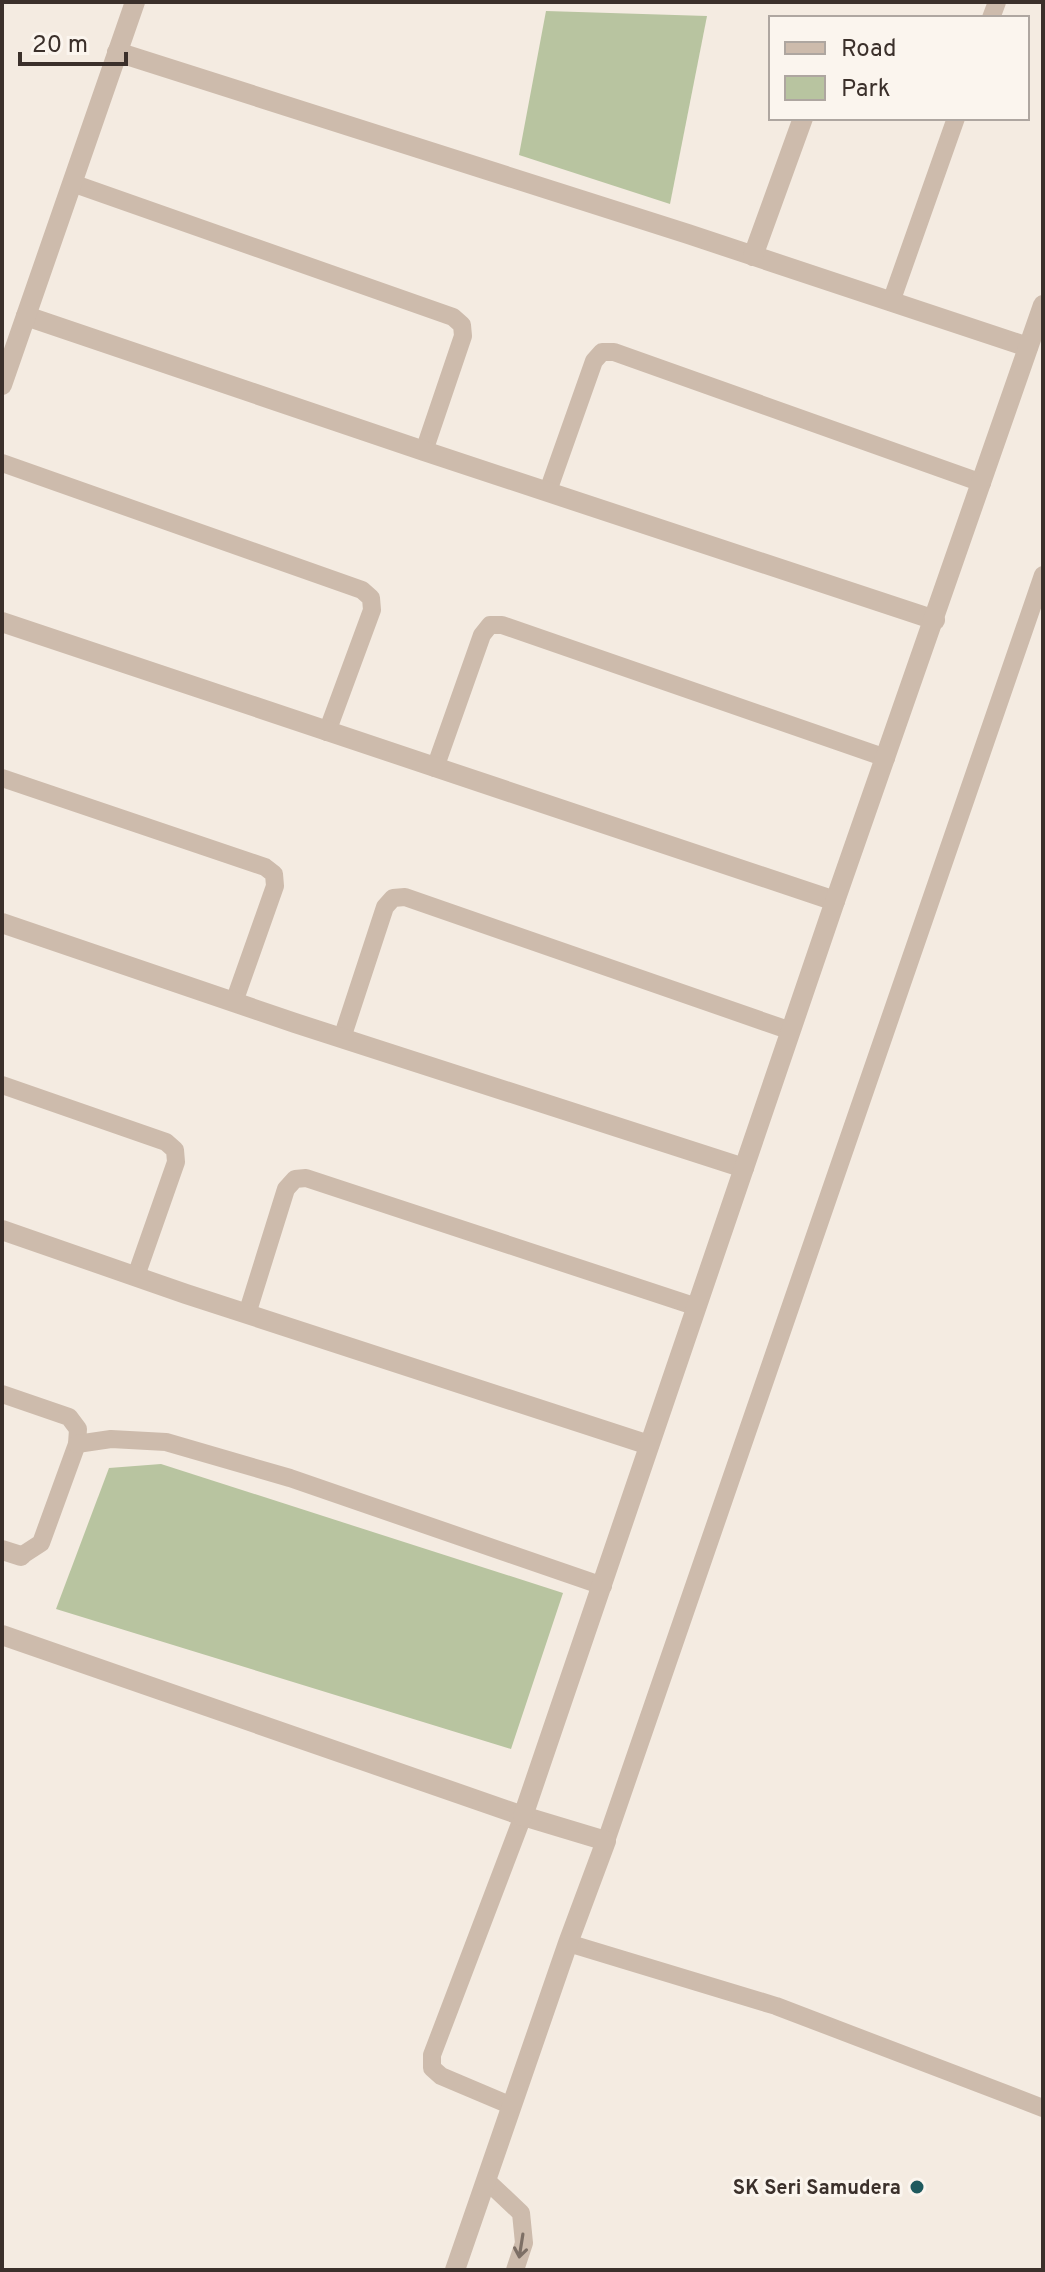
<svg xmlns="http://www.w3.org/2000/svg" width="1045" height="2272" font-family="Overpass,sans-serif">
<style>
.green{fill:#b8c4a0}
.lines{fill:none;stroke-linecap:round;stroke-linejoin:round}
.service{stroke:#cdbbac;stroke-width:18}
.minor{stroke:#cdbbac;stroke-width:20}
.oneway{stroke:#7d6f65}
.poi-dot{fill:#1f5a5e;stroke:#fbf5ee;stroke-width:3}
.labels{text-anchor:middle;stroke-width:6;stroke-linejoin:round;paint-order:stroke}
.poi-label{font-size:20px;font-weight:bold;fill:#3b302b;stroke:#fbf5ee;text-anchor:end}
</style>
<rect width="100%" height="100%" fill="#f4ebe1"/>
<g class="green">
<path d="M546 11 707 16 670 204 519 155Z"/>
<path d="M161 1464 563 1593 511 1749 56 1609 109 1468Z"/>
</g>
<g class="lines">
<g class="service">
<path d="M991 18 997 2"/>
<path d="M72 183 453 317 462 325 463 336 424 451"/>
<path d="M891 302 956 118"/>
<path d="M2 463 362 590 371 598 372 610 327 732"/>
<path d="M548 491 594 361 602 352H614L982 483"/>
<path d="M435 768 482 635 490 625H502L886 758"/>
<path d="M2 778 265 867 274 874 275 886 234 1002"/>
<path d="M342 1038 385 907 393 898 405 897 791 1031"/>
<path d="M2 1085 166 1142 175 1150 176 1162 136 1276"/>
<path d="M247 1314 286 1189 295 1179 306 1178 697 1307"/>
<path d="M2 1394 69 1417 78 1429 77 1444 41 1543 21 1556"/>
<path d="M77 1444 111 1439 166 1442 290 1478 603 1586"/>
<path d="M606 1841 1043 575"/>
<path d="M568 1943 776 2006 1043 2108"/>
<path d="M512 2106 441 2076 432 2068V2055L523 1816"/>
<path d="M486 2180 521 2213 524 2243 515 2270"/>
</g>
<g class="minor">
<path d="M117 52 688 234 1028 347"/>
<path d="M753 256 803 118"/>
<path d="M26 316 424 451 935 620"/>
<path d="M2 385 135 2"/>
<path d="M2 622 835 901"/>
<path d="M2 923 295 1023 744 1168"/>
<path d="M2 1230 186 1294 649 1445"/>
<path d="M2 1550 21 1556"/>
<path d="M2 1635 523 1816 606 1841 568 1943 455 2270"/>
<path d="M523 1816 835 901 1043 305"/>
</g>
</g>
<defs><path id="oneway-shaft" d="M-6 0H5M1.5-3L5.5 0L1.5 3" fill="none" stroke-width="1.6" stroke-linecap="round" stroke-linejoin="round" transform="scale(2)"/></defs>
<use class="oneway" href="#oneway-shaft" transform="translate(521 2246) rotate(99)"/>
<circle class="poi-dot" cx="917" cy="2187" r="8"/>
<g class="labels">
<g class="poi-label">
<text x="901" y="2194">SK Seri Samudera</text>
</g>
</g>
<rect width="1045" height="2272" fill="none" stroke="#3b302b" stroke-width="8"/>
<rect x="769" y="16" width="260" height="104" fill="#fbf5ee" stroke="#aea6a0" stroke-width="2"/>
<rect x="785" y="42" width="40" height="12" fill="#cdbbac" stroke="#aea6a0" stroke-width="2"/>
<text x="841" y="56" font-size="24" fill="#3b302b">Road</text>
<rect x="785" y="76" width="40" height="24" fill="#b8c4a0" stroke="#aea6a0" stroke-width="2"/>
<text x="841" y="96" font-size="24" fill="#3b302b">Park</text>
<path d="M20 52v12h106v-12" fill="none" stroke="#3b302b" stroke-width="4"/>
<text x="32" y="52" font-size="24" fill="#3b302b" stroke="#fbf5ee" stroke-width="6" paint-order="stroke">20 m</text>
</svg>
